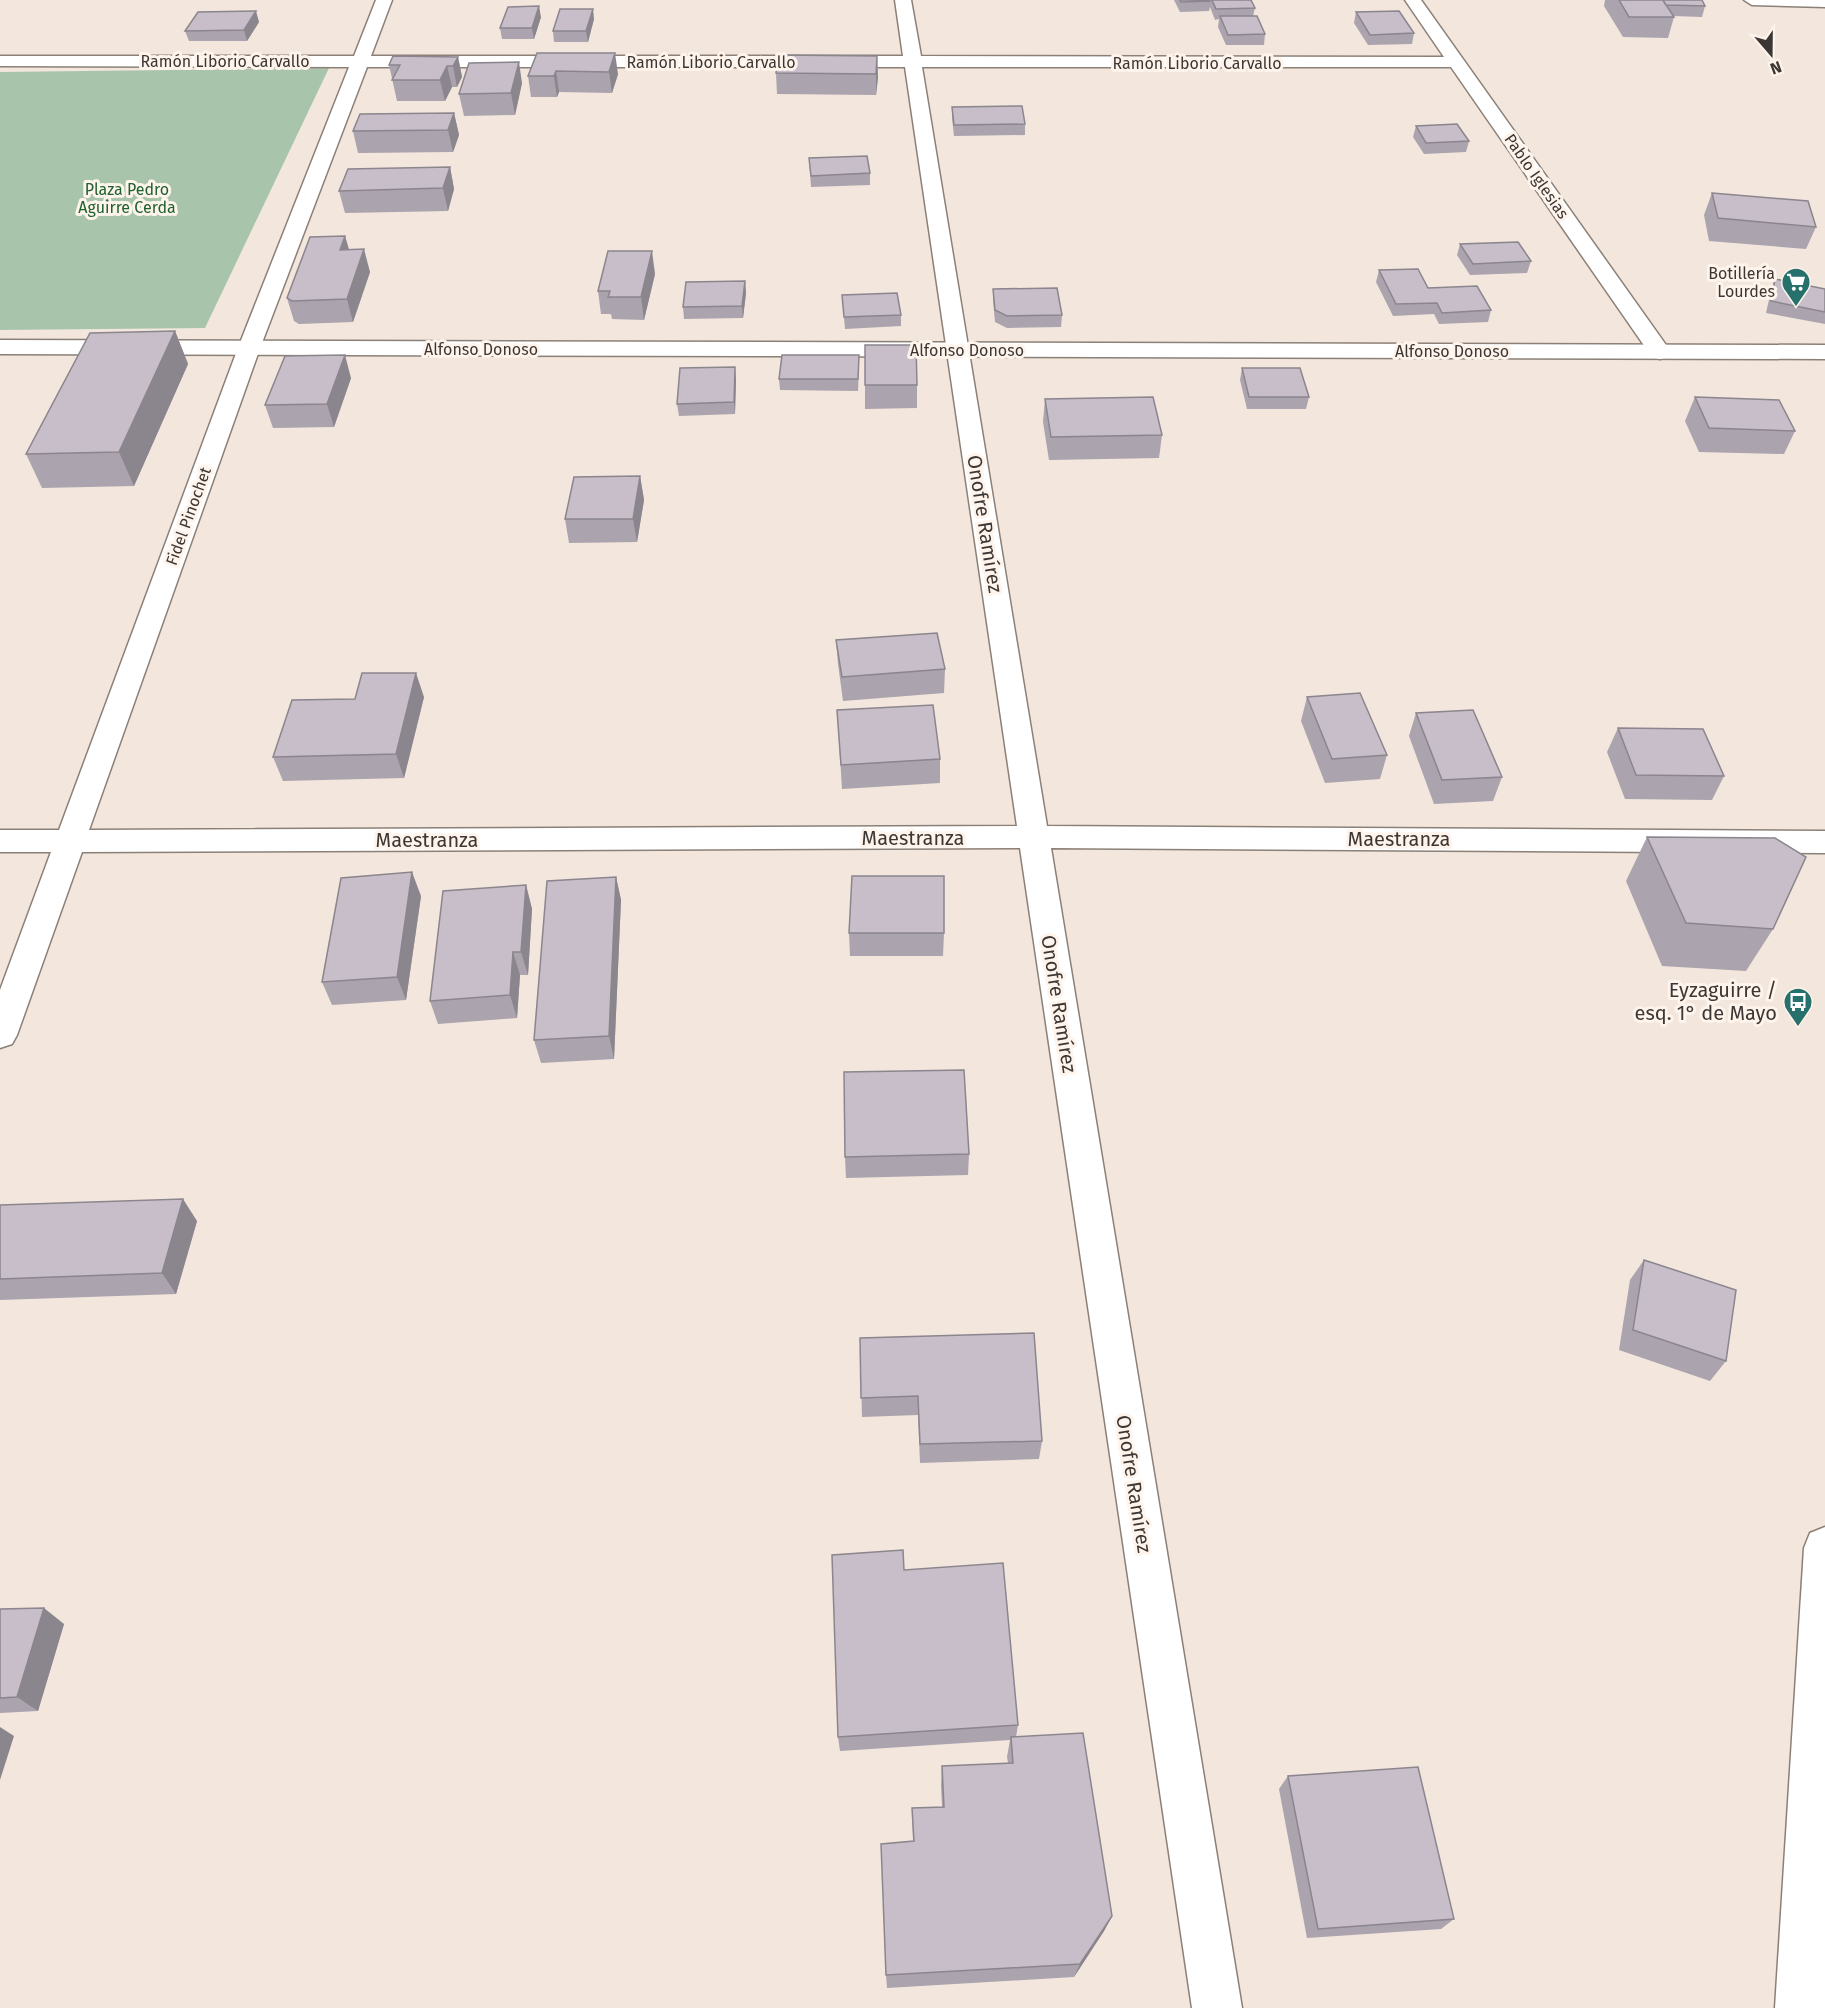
<svg xmlns="http://www.w3.org/2000/svg" width="1825" height="2008" font-family="'Fira Sans',sans-serif">
<style>
.green{fill:#a8c5ac}
.lines{fill:none;stroke-linecap:round;stroke-linejoin:round}
.street-casing{stroke:#8b8077;stroke-width:3}
.secondary-casing{stroke:#8b8077;stroke-width:3}
.street{fill:#fff;fill-rule:evenodd}
.secondary{fill:#fff;fill-rule:evenodd}
.wall{fill:#aba3ad}
.shaded-wall{fill:#8b858d}
.building{fill:#c7bec9;stroke:#8b858d;stroke-width:1.5}
.labels{text-anchor:middle;stroke-width:6;stroke-linejoin:round;paint-order:stroke}
.far-street-label{font-size:16px;fill:#3c3734;stroke:#fef4ec}
.far-park-label{font-size:16px;fill:#1e612f;stroke:#fef4ec}
.far-poi-label{font-size:16px;fill:#3c3734;stroke:#fef4ec;text-anchor:end}
.street-label{font-size:20px;fill:#3c3734;stroke:#fef4ec}
.poi-label{font-size:20px;fill:#3c3734;stroke:#fef4ec;text-anchor:end}
</style>
<rect width="100%" height="100%" fill="#f2e6dd"/>
<path class="green" d="M329 68 205 328 0 330V72Z"/>
<g class="lines">
<g class="street-casing">
<path id="street" d="M376 0H392L371 56H903L895 0H911L921 56 1444 57 1405 0H1421L1671 352 1668 357 1660 359 1652 357 1451 67H922L1047 826 1825 831V853L1051 848 1242 2008H1192L1020 848 82 852 17 1035 12 1044 0 1048V990L51 852H0V830H59L238 348 349 67 0 66V56H354ZM367 67H905L1017 826 89 830 260 348Z"/>
</g>
<g class="secondary-casing">
<g id="secondary">
<path d="M1744 0H1825V7L1752 5Z"/>
<path d="M0 340 1825 345V359L0 354Z"/>
<path d="M1825 1527V2008H1775L1804 1548 1810 1533Z"/>
</g>
</g>
<use href="#street" class="street"/>
<use href="#secondary" class="secondary"/>
</g>
<g class="wall">
<path d="M1174 0H1251L1255 8 1253 16 1265 34 1264 45H1226L1218 27 1219 19 1215 20 1210 7 1209 11 1180 12Z"/>
<path d="M1605 0H1702L1705 6 1702 17 1673 16 1674 17 1668 38 1623 37 1604 6Z"/>
<path d="M1356 12 1414 33 1412 44 1368 45 1354 23Z"/>
<path d="M541 17 534 39H502L500 28Z"/>
<path d="M594 19 588 42H554L553 31Z"/>
<path d="M259 22 247 41H189L185 31Z"/>
<path d="M537 53 618 74 612 93 559 92 557 97H531L528 76Z"/>
<path d="M877 56 878 77 876 95 777 94 776 73Z"/>
<path d="M458 57 462 77 457 87H452L445 101H397L389 65Z"/>
<path d="M522 83 515 115 464 116 459 94Z"/>
<path d="M952 107 1025 124V135L954 136 952 118Z"/>
<path d="M454 113 459 135 453 152 358 153 353 131Z"/>
<path d="M1416 126 1469 141 1466 152 1424 154 1413 137Z"/>
<path d="M809 158 870 173V185L811 187Z"/>
<path d="M450 167 454 189 448 211 345 213 339 191Z"/>
<path d="M1712 193 1816 227 1806 249 1709 241 1704 215Z"/>
<path d="M345 236 349 249 370 272 353 322 299 324 294 321 287 298Z"/>
<path d="M1460 244 1531 261 1527 273 1470 275 1457 255Z"/>
<path d="M1379 270 1491 310 1488 322 1439 324 1434 314 1393 316 1376 282Z"/>
<path d="M655 274 644 320 612 319 611 314H601L598 291Z"/>
<path d="M1775 279 1825 289V324L1766 313 1771 291Z"/>
<path d="M745 281 746 293 743 318 684 319 683 307Z"/>
<path d="M993 289 1062 315 1061 327 1007 328 995 322 993 300Z"/>
<path d="M842 295 901 315V326L845 329Z"/>
<path d="M175 331 188 364 134 486 42 488 26 454Z"/>
<path d="M859 367 858 391 780 390 779 379Z"/>
<path d="M1242 368 1309 397 1306 409H1247L1240 380Z"/>
<path d="M351 378 334 427 273 428 265 405Z"/>
<path d="M736 379 735 414 679 416 677 404Z"/>
<path d="M865 385H917V408L865 409Z"/>
<path d="M1695 397 1795 431 1784 454 1699 452 1685 421Z"/>
<path d="M1045 399 1162 435 1159 458 1049 460 1043 422Z"/>
<path d="M640 476 644 500 637 542 569 543 565 519Z"/>
<path d="M836 640 945 669 944 693 843 701 838 664Z"/>
<path d="M424 697 404 778 283 781 273 757Z"/>
<path d="M1307 697 1387 755 1380 779 1325 783 1301 721Z"/>
<path d="M837 710 940 759V783L842 789Z"/>
<path d="M1416 713 1502 777 1493 801 1434 804 1409 736Z"/>
<path d="M1618 728 1724 776 1712 800 1625 799 1607 752Z"/>
<path d="M1647 837 1773 929 1746 971 1662 966 1626 881Z"/>
<path d="M616 877 621 900 614 1059 541 1063 534 1040Z"/>
<path d="M526 885 532 909 528 975H520L517 1018 438 1024 430 1001Z"/>
<path d="M421 896 406 1000 332 1005 322 982Z"/>
<path d="M849 933H944L943 956H850Z"/>
<path d="M969 1154 968 1175 846 1178 845 1157Z"/>
<path d="M0 1205 197 1221 176 1294 0 1300Z"/>
<path d="M1644 1260 1726 1361 1710 1381 1619 1350 1630 1280Z"/>
<path d="M860 1338 1042 1441 1039 1459 920 1463 918 1415 862 1417Z"/>
<path d="M904 1570 1018 1725 1016 1737 1112 1916 1104 1931 1074 1977 887 1988 886 1975 913 1842 912 1808 942 1807 941 1785 942 1766 1008 1763 1007 1757 1010 1740 840 1751 838 1737Z"/>
<path d="M0 1609 64 1624 38 1711 0 1713Z"/>
<path d="M1288 1776 1454 1919 1441 1929 1307 1938 1279 1789Z"/>
</g>
<g class="shaded-wall">
<path d="M539 6 541 17 534 39 532 28Z"/>
<path d="M593 9 594 19 588 42 586 31Z"/>
<path d="M256 11 259 22 247 41 244 30Z"/>
<path d="M615 53 618 74 612 93 609 72Z"/>
<path d="M877 56 878 77 876 95V74Z"/>
<path d="M458 57 462 77 457 87 453 66Z"/>
<path d="M519 62 522 83 515 115 511 93Z"/>
<path d="M447 66 452 87 445 101 440 80Z"/>
<path d="M556 71 559 92 557 97 554 76Z"/>
<path d="M454 113 459 135 453 152 448 130Z"/>
<path d="M450 167 454 189 448 211 443 188Z"/>
<path d="M345 236 351 258 340 250Z"/>
<path d="M364 249 370 272 353 322 347 299Z"/>
<path d="M652 251 655 274 644 320 641 297Z"/>
<path d="M745 281 746 293 743 318 742 306Z"/>
<path d="M175 331 188 364 134 486 119 452Z"/>
<path d="M345 355 351 378 334 427 327 404Z"/>
<path d="M735 367 736 379 735 414 734 402Z"/>
<path d="M640 476 644 500 637 542 633 519Z"/>
<path d="M416 673 424 697 404 778 396 754Z"/>
<path d="M412 872 421 896 406 1000 397 977Z"/>
<path d="M616 877 621 900 614 1059 609 1036Z"/>
<path d="M526 885 532 909 528 975 521 952Z"/>
<path d="M513 952 520 975 517 1018 510 995Z"/>
<path d="M183 1199 197 1221 176 1294 162 1273Z"/>
<path d="M44 1608 64 1624 38 1711 17 1697Z"/>
<path d="M0 1727 14 1736 0 1780Z"/>
<path d="M1112 1916 1104 1931 1074 1977 1080 1964Z"/>
</g>
<g class="building">
<path d="M1180 0H1210V1L1181 2Z"/>
<path d="M1212 0H1251L1255 8 1216 9Z"/>
<path d="M1619 0H1663L1674 17H1629Z"/>
<path d="M1663 0H1702L1705 6 1666 5Z"/>
<path d="M539 6 532 28H500L508 7Z"/>
<path d="M560 9H593L586 31H553Z"/>
<path d="M256 11 244 30 185 31 198 12Z"/>
<path d="M1399 11 1414 33 1370 35 1356 12Z"/>
<path d="M1220 16H1257L1265 34 1228 35Z"/>
<path d="M537 53H615L609 72 556 71 554 76H528Z"/>
<path d="M779 55 877 56 876 74 776 73Z"/>
<path d="M393 56 458 57 453 66H447L440 80H392L400 65H389Z"/>
<path d="M519 62 511 93 459 94 469 63Z"/>
<path d="M1022 106 1025 124 954 125 952 107Z"/>
<path d="M454 113 448 130 353 131 360 114Z"/>
<path d="M1457 124 1469 141 1426 143 1416 126Z"/>
<path d="M867 156 870 173 811 176 809 158Z"/>
<path d="M450 167 443 188 339 191 348 169Z"/>
<path d="M1712 193 1808 201 1816 227 1718 218Z"/>
<path d="M345 236 340 250 364 249 347 299 292 301 287 298 310 237Z"/>
<path d="M1518 242 1531 261 1473 264 1460 244Z"/>
<path d="M608 251H652L641 297H608L610 291H598Z"/>
<path d="M1418 269 1428 288 1477 286 1491 310 1442 313 1437 303 1396 304 1379 270Z"/>
<path d="M1775 279 1825 289V312L1771 301Z"/>
<path d="M745 281 742 306 683 307 686 282Z"/>
<path d="M1057 288 1062 315 1007 316 995 310 993 289Z"/>
<path d="M897 293 901 315 844 317 842 295Z"/>
<path d="M175 331 119 452 26 454 90 333Z"/>
<path d="M865 345H916L917 385H865Z"/>
<path d="M345 355 327 404 265 405 285 356Z"/>
<path d="M782 355H859L858 379H779Z"/>
<path d="M735 367 734 402 677 404 680 368Z"/>
<path d="M1242 368H1300L1309 397H1249Z"/>
<path d="M1153 397 1162 435 1051 437 1045 399Z"/>
<path d="M1695 397 1779 400 1795 431 1709 428Z"/>
<path d="M640 476 633 519H565L574 477Z"/>
<path d="M937 633 945 669 842 677 836 640Z"/>
<path d="M362 673H416L396 754 273 757 292 700 355 699Z"/>
<path d="M1360 693 1387 755 1332 759 1307 697Z"/>
<path d="M933 705 940 759 841 765 837 710Z"/>
<path d="M1473 710 1502 777 1442 780 1416 713Z"/>
<path d="M1618 728 1703 729 1724 776 1636 775Z"/>
<path d="M1647 837 1775 838 1806 857 1773 929 1686 923Z"/>
<path d="M412 872 397 977 322 982 341 878Z"/>
<path d="M852 876H944V933H849Z"/>
<path d="M616 877 609 1036 534 1040 547 881Z"/>
<path d="M526 885 521 952H513L510 995 430 1001 443 891Z"/>
<path d="M964 1070 969 1154 845 1157 844 1072Z"/>
<path d="M183 1199 162 1273 0 1279V1205Z"/>
<path d="M1644 1260 1736 1290 1726 1361 1633 1330Z"/>
<path d="M1034 1333 1042 1441 920 1444 918 1396 861 1398 860 1338Z"/>
<path d="M903 1550 904 1570 1003 1563 1018 1725 838 1737 832 1555Z"/>
<path d="M44 1608 17 1697 0 1698V1609Z"/>
<path d="M1083 1733 1112 1916 1080 1964 886 1975 881 1844 914 1841 912 1808 944 1807 942 1766 1013 1763 1011 1737Z"/>
<path d="M1418 1767 1454 1919 1318 1929 1288 1776Z"/>
</g>
<defs>
<g id="supermarket-pin" transform="scale(1.5)"><path d="M0 17L-7.5 6A9.5 9.5 0 1 1 7.5 6Z" fill="#27716c" stroke="#fef4ec"/><path d="M-6-5.5h2.5l.6 2H6L4.5 2H-2.5L-4.4-4H-6ZM-1.5 3.2a1.3 1.3 0 1 0 .1 0ZM3 3.2a1.3 1.3 0 1 0 .1 0Z" fill="#fff"/></g>
<g id="bus-pin" transform="scale(1.5)"><path d="M0 17L-7.5 6A9.5 9.5 0 1 1 7.5 6Z" fill="#27716c" stroke="#fef4ec"/><path d="M-5-6H5V4H4V6H2V4H-2V6H-4V4H-5ZM-3.5-4V0h7V-4ZM-3.5 1.2v1.5H-2V1.2ZM2 1.2v1.5H3.5V1.2Z" fill="#fff"/></g>
</defs>
<g fill-rule="evenodd">
<use href="#supermarket-pin" x="1796" y="282"/>
<use href="#bus-pin" x="1798" y="1002"/>
</g>
<g class="labels">
<g class="far-street-label">
<text x="225" y="67">Ramón Liborio Carvallo</text>
<text x="711" y="68">Ramón Liborio Carvallo</text>
<text x="1197" y="69">Ramón Liborio Carvallo</text>
<text transform="translate(1537 176) rotate(55)" y="6">Pablo Iglesias</text>
<text x="481" y="355">Alfonso Donoso</text>
<text x="967" y="356">Alfonso Donoso</text>
<text x="1452" y="357">Alfonso Donoso</text>
<text transform="translate(188 516) rotate(-70)" y="6">Fidel Pinochet</text>
</g>
<g class="far-park-label">
<text x="127" y="195">Plaza Pedro<tspan x="127" dy="18">Aguirre Cerda</tspan></text>
</g>
<g class="far-poi-label">
<text x="1775" y="279">Botillería<tspan x="1775" dy="18">Lourdes</tspan></text>
</g>
<g class="street-label">
<text transform="translate(985 524) rotate(81)" y="7">Onofre Ramírez</text>
<text x="913" y="845">Maestranza</text>
<text x="1399" y="846">Maestranza</text>
<text x="427" y="847">Maestranza</text>
<text transform="translate(1059 1004) rotate(81)" y="7">Onofre Ramírez</text>
<text transform="translate(1134 1484) rotate(81)" y="7">Onofre Ramírez</text>
</g>
<g class="poi-label">
<text x="1777" y="997">Eyzaguirre /<tspan x="1777" dy="23">esq. 1° de Mayo</tspan></text>
</g>
</g>
<g transform="translate(1771 54) rotate(160)" stroke="#fef4ec" stroke-width="4.5" paint-order="stroke">
<path d="M0-4.5L10 22L0 15L-10 22Z" fill="#3c3734"/>
<text y="-9" font-size="16" font-weight="bold" text-anchor="middle" fill="#3c3734">N</text>
</g>
</svg>
